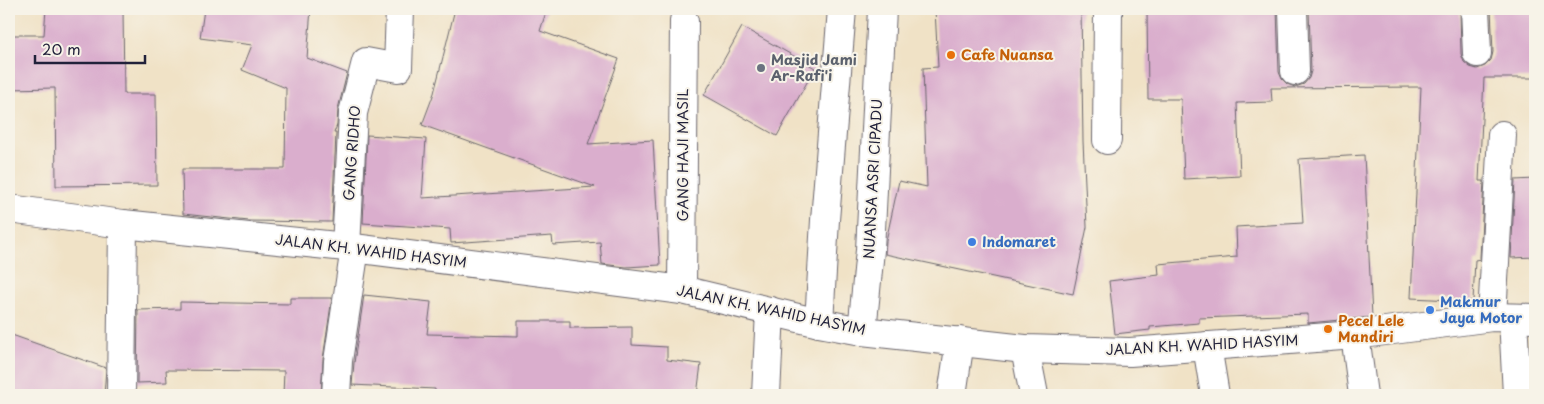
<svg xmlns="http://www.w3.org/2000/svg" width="1544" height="404" font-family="'Playpen Sans',sans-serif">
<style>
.building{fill:#daaecd}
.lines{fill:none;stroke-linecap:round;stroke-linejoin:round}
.minor-casing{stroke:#6a656c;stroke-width:30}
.minor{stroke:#fff;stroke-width:28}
.food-dot{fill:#e8710a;stroke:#f7f3e8;stroke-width:2}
.worship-dot{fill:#6b7280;stroke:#f7f3e8;stroke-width:2}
.shop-dot{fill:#3f7fe0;stroke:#f7f3e8;stroke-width:2}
.labels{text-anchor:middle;stroke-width:4;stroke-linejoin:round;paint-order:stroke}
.food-label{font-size:14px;font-weight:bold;fill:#c56008;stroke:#f7f3e8;text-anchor:start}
.worship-label{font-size:14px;font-weight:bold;fill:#5b616d;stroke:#f7f3e8;text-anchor:start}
.street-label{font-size:14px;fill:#22223b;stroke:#f7f3e8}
.shop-label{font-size:14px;font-weight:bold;fill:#366cbe;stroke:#f7f3e8;text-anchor:start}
</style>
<rect width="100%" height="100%" fill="#f7f3e8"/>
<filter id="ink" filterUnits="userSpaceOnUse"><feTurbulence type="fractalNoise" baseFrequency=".02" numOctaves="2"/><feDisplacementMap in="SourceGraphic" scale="10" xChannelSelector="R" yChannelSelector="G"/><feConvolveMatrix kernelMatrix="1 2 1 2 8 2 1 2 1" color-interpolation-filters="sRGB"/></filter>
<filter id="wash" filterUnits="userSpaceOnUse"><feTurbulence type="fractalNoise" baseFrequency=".0096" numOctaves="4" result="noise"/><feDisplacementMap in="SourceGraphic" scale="20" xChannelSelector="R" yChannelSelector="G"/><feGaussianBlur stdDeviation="1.12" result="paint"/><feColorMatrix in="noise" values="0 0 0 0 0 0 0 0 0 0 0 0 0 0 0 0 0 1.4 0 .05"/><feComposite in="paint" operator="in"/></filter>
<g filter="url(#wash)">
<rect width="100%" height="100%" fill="#f0e2c6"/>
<g id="blocks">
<g class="building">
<path d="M46 9H123L124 94H156L157 185 56 186 55 88 9 89V35H44Z"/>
<path d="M204 9H311L307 58 347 73 338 109 337 125 334 133H336L332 222 249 221 183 214 182 169H285L286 88 242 70 252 45 200 38Z"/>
<path d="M455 9H547L540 31 619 59 588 144 653 140 660 265 626 267 602 264 600 242 553 245 552 236 451 243 450 229 363 223 367 135 426 139 422 198 595 187 422 125 434 93Z"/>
<path d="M935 9H1081L1083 141 1087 227 1073 294 885 254 886 241 899 181 927 187 923 68 938 67Z"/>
<path d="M1147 9H1277L1279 72 1282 79 1287 84 1295 87 1304 84 1309 78 1311 71 1309 9H1460L1461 54 1464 62 1470 67 1477 69 1485 66 1491 60 1493 52 1491 9H1535V78H1484L1479 181H1484L1480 259 1475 260 1473 301 1411 298 1421 87 1271 88 1272 102 1237 103 1240 176 1184 179 1181 99H1148Z"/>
<path d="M742 27 815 68 777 136 704 95Z"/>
<path d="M1364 155 1372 317 1308 323V314L1199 318V323L1150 327V330L1115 334 1109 281 1159 275 1158 264 1237 257 1236 227 1303 223 1299 159Z"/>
<path d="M1535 179V257L1511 258 1515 180Z"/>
<path d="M364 295 431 302 427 334 518 336V321H570V328L632 327V345L667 347V360L701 364 697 395H435V389L352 385 354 363Z"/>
<path d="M290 298H332L323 359 321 395H283L284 371 166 370 167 382 137 383 138 310 180 309V302L290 304Z"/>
<path d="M9 334 106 368 104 395H9Z"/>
</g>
</g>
</g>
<g filter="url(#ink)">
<use href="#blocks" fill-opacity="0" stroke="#6a656c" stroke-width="1"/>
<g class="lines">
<g class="minor-casing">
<g id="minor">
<path d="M1293 9 1295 71"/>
<path d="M1475 9 1477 53"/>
<path d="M1107 140 1108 9"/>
<path d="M9 209 123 224 346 247 682 290 819 323 862 331 1025 349 1130 352 1355 335 1492 317 1535 318"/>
<path d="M346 247 353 113 366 62 398 68 400 9"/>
<path d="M682 290 684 21"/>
<path d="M1492 317 1502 135"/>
<path d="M1513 318 1517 395"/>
<path d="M819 323 825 220 842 9"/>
<path d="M862 331 870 250 882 9"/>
<path d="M1355 335 1363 395"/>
<path d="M1207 346 1215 395"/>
<path d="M1025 349 1034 395"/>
<path d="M121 395 123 224"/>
<path d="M336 395 338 361 355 248"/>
<path d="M766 395 770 311"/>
<path d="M952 395 960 341"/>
</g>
</g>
<use href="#minor" class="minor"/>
</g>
</g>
<g class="food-dot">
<circle cx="951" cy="55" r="5"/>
<circle cx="1328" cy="329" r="5"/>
</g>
<circle class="worship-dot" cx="761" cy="68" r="5"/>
<g class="shop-dot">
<circle cx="972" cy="242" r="5"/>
<circle cx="1430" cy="310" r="5"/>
</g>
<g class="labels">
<g class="food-label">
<text x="961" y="60">Cafe Nuansa</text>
<text x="1338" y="326">Pecel Lele<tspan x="1338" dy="16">Mandiri</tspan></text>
</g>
<g class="worship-label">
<text x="771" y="65">Masjid Jami<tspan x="771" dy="16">Ar-Rafi'i</tspan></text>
</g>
<g class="street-label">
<text transform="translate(352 153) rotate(-86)" y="5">GANG RIDHO</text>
<text transform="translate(683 155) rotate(-90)" y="5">GANG HAJI MASIL</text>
<text transform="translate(873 179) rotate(-87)" y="5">NUANSA ASRI CIPADU</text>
<text transform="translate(371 251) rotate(7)" y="5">JALAN KH. WAHID HASYIM</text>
<text transform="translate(771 310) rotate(12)" y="5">JALAN KH. WAHID HASYIM</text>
<text transform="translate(1202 345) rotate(-3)" y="5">JALAN KH. WAHID HASYIM</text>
</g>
<g class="shop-label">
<text x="982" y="247">Indomaret</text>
<text x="1440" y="307">Makmur<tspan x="1440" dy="16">Jaya Motor</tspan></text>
</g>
</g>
<rect width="1544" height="404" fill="none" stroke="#f7f3e8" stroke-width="30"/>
<path d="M35 55v8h110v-8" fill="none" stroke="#22223b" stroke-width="2.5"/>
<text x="42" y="55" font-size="15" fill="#22223b" stroke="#f7f3e8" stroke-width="4" paint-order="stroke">20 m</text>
</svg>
